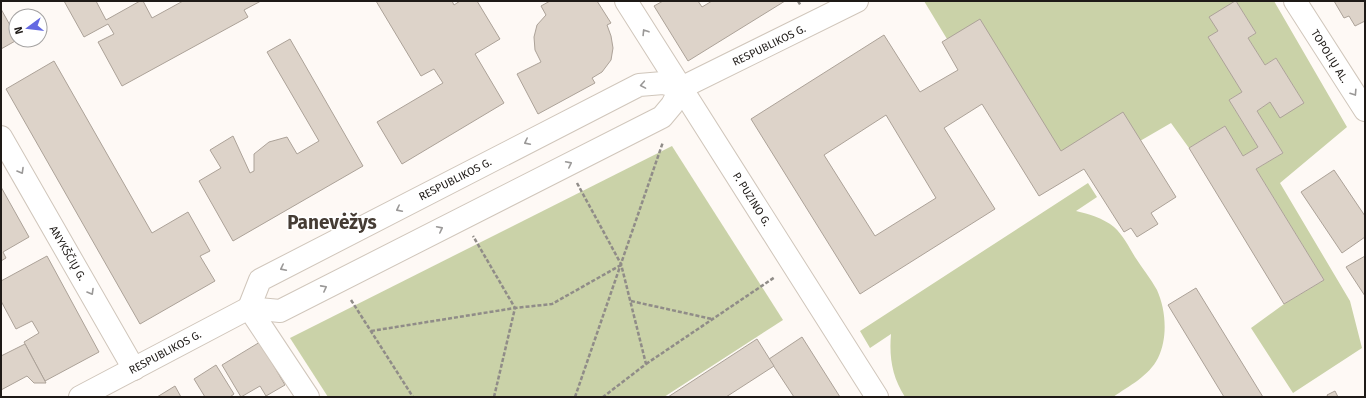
<svg xmlns="http://www.w3.org/2000/svg" width="1366" height="398" font-family="'Fira Sans',sans-serif">
<style>
.green{fill:#cad2a8}
.building{fill:#ddd3c9;stroke:#aca298;fill-rule:evenodd}
.lines{fill:none;stroke-linecap:round;stroke-linejoin:round}
.minor-casing{stroke:#d0c6bb;stroke-width:24}
.secondary-casing{stroke:#d0c6bb;stroke-width:24}
.path{stroke:#908c88;stroke-width:2.5;stroke-dasharray:4 2;stroke-linecap:butt}
.minor{stroke:#fff;stroke-width:22}
.secondary{stroke:#fff;stroke-width:22}
.oneway{stroke:#9a9897}
.labels{text-anchor:middle;stroke-width:3.5;stroke-linejoin:round;paint-order:stroke}
.street-label{font-size:11px;fill:#1e1a17;stroke:#fff}
.town-label{font-size:19px;font-weight:bold;fill:#453c34;stroke:#fff}
</style>
<rect width="100%" height="100%" fill="#fef9f5"/>
<g class="green">
<path d="M924 1H1235L1218 31 1209 37 1242 92 1229 100 1258 147 1243 156 1225 126 1189 148 1171 123 1140 141 1061 151 947 39Z"/>
<path d="M1236 1H1274L1347 127 1280 183 1350 301 1362 348 1293 393 1251 328 1284 304 1324 280 1256 169 1283 153 1257 111 1270 102 1304 103 1276 58 1265 65 1248 38 1256 33Z"/>
<path d="M672 146 783 320 664 397H328L290 338Z"/>
<path d="M1088 183 1097 197 1076 211C1089 214 1103 218 1114 227 1123 235 1129 247 1135 257 1142 268 1151 279 1157 290 1166 310 1168 338 1158 358 1149 376 1129 386 1113 397H905C892 377 889 357 891 334L870 348 860 331Z"/>
</g>
<g class="building">
<path d="M64 1H96L106 20 140 1H143L152 18 183 1H261L244 10 248 17 122 86 98 42 114 34 108 24 84 37Z"/>
<path d="M376 1H452L454 5 460 1H477L500 39 475 54 504 103 402 164 377 122 443 83 434 69 421 76Z"/>
<path d="M550 1H597L611 23 607 25 611 36 613 48 611 60 602 72 592 78 595 83 538 114 517 74 541 62 535 50 534 37 537 25 546 15 541 6Z"/>
<path d="M663 1H698L702 7 712 1H785L688 61 654 6Z"/>
<path d="M1235 1H1236L1256 33 1248 38 1265 65 1276 58 1304 103 1280 118 1270 102 1257 111 1283 153 1256 169 1324 280 1284 304 1189 148 1225 126 1243 156 1258 147 1229 100 1242 92 1208 37 1218 31 1209 17Z"/>
<path d="M1334 1H1365V21L1355 26 1349 16 1344 18Z"/>
<path d="M1 9 16 36 17 40 1 49Z"/>
<path d="M980 19 1061 151 1123 112 1176 197 1151 213 1158 224 1137 237 1131 228 1124 232 1084 169 1039 196 982 104 944 128 995 209 860 294 751 119 884 35 920 92 958 70 942 42ZM886 115 936 198 875 236 824 155Z"/>
<path d="M290 39 363 166 233 241 199 181 221 168 210 150 233 136 250 173 254 171V154L269 142 287 137 297 154 319 141 267 52Z"/>
<path d="M54 61 152 233 188 212 210 251 200 256 215 281 140 324 6 89Z"/>
<path d="M1334 170 1365 216V237L1342 253 1301 192Z"/>
<path d="M1 187 29 237 3 252 6 258 1 261Z"/>
<path d="M47 256 99 352 45 381 24 342 39 333 32 321 16 329 1 301V281Z"/>
<path d="M1365 256V296L1346 267Z"/>
<path d="M1196 288 1263 397H1224L1168 305Z"/>
<path d="M802 337 840 397H794L769 359Z"/>
<path d="M757 339 774 366 726 397H668Z"/>
<path d="M260 342 285 385 266 396 260 386 241 397 222 365Z"/>
<path d="M25 344 46 383H34L27 376 1 390V356Z"/>
<path d="M216 365 234 394 230 397H205L194 379Z"/>
<path d="M175 386 181 397H157Z"/>
<path d="M1335 391 1338 397H1328L1327 395Z"/>
</g>
<g class="lines">
<g class="minor-casing">
<g id="minor">
<path d="M626 1 877 397"/>
<path d="M1295 1 1365 110"/>
<path d="M1 137 134 369"/>
<path d="M249 308 308 397"/>
</g>
</g>
<g class="secondary-casing">
<g id="secondary">
<path d="M249 308 260 280 639 85 663 83 681 88"/>
<path d="M80 397 249 308 280 311 662 117 672 105 681 88 857 1"/>
</g>
</g>
<g class="path">
<path d="M798 1 801 6"/>
<path d="M577 183 621 264 646 364 603 397"/>
<path d="M351 300 413 397"/>
<path d="M631 301 712 319"/>
<path d="M371 331 515 308 473 236"/>
<path d="M646 364 775 277"/>
<path d="M494 397 515 308 552 304 621 265"/>
<path d="M575 397 663 142"/>
</g>
<use href="#minor" class="minor"/>
<use href="#secondary" class="secondary"/>
</g>
<defs><path id="oneway-chevron" d="M-2-3.5L2.5 0L-2 3.5" fill="none" stroke-width="1.6" stroke-linecap="round" stroke-linejoin="round"/></defs>
<g class="oneway">
<use href="#oneway-chevron" transform="translate(645 32) rotate(-122)"/>
<use href="#oneway-chevron" transform="translate(643 85) rotate(170)"/>
<use href="#oneway-chevron" transform="translate(1354 93) rotate(57)"/>
<use href="#oneway-chevron" transform="translate(527 142) rotate(153)"/>
<use href="#oneway-chevron" transform="translate(569 164) rotate(-27)"/>
<use href="#oneway-chevron" transform="translate(21 171) rotate(60)"/>
<use href="#oneway-chevron" transform="translate(399 209) rotate(153)"/>
<use href="#oneway-chevron" transform="translate(440 229) rotate(-27)"/>
<use href="#oneway-chevron" transform="translate(283 268) rotate(153)"/>
<use href="#oneway-chevron" transform="translate(324 288) rotate(-28)"/>
<use href="#oneway-chevron" transform="translate(91 292) rotate(60)"/>
</g>
<g class="labels">
<g class="street-label">
<text transform="translate(769 45) rotate(-26)" y="4">RESPUBLIKOS G.</text>
<text transform="translate(1330 56) rotate(58)" y="4">TOPOLIŲ AL.</text>
<text transform="translate(455 179) rotate(-27)" y="4">RESPUBLIKOS G.</text>
<text transform="translate(752 199) rotate(58)" y="4">P. PUZINO G.</text>
<text transform="translate(68 253) rotate(60)" y="4">ANYKŠČIŲ G.</text>
<text transform="translate(165 352) rotate(-28)" y="4">RESPUBLIKOS G.</text>
</g>
<g class="town-label">
<text x="332" y="229">Panevėžys</text>
</g>
</g>
<rect width="1366" height="398" fill="none" stroke="#1e1a17" stroke-width="4"/>
<g transform="translate(28 28) rotate(255)"><circle r="19" fill="#ffffff" stroke="#a5a3a2"/>
<path d="M0-3L7 15L0 10L-7 15Z" fill="#6469e2"/>
<text y="-6" font-size="11" font-weight="bold" text-anchor="middle" fill="#1e1a17">N</text>
</g>
</svg>
